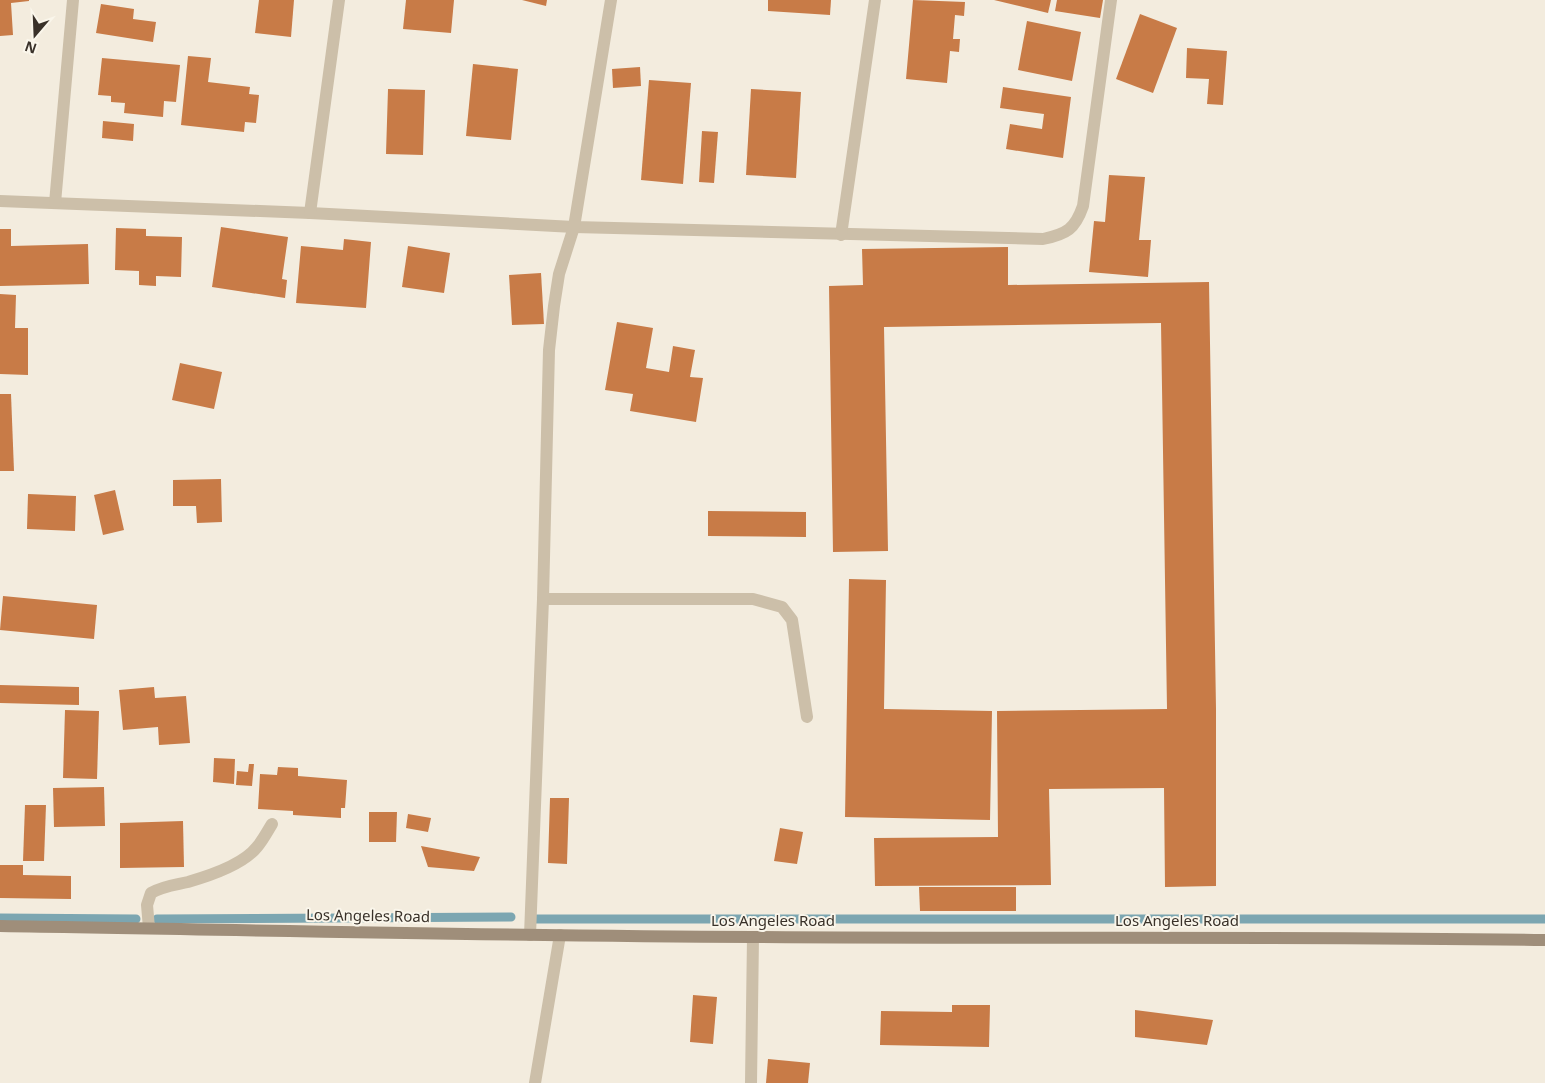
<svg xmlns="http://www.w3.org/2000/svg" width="1545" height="1083" font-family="'Noto Sans',sans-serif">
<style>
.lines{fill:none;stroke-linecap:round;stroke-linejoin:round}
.stream{stroke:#7ca6b1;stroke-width:9}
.building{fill:#c87b47}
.lane{stroke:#ccbfa9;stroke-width:12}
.street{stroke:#ccbfa9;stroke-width:12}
.secondary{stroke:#9f8e7a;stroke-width:12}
.labels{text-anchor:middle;stroke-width:4;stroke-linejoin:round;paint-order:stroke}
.street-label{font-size:15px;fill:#393129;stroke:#faf6eb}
</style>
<rect width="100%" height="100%" fill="#f3ecde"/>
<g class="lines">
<g class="stream">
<path d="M0 918 136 919"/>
<path d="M157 919 511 917"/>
<path d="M535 919H1545"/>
</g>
</g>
<g class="building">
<path d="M0 0H29V1L11 3 13 35 0 36Z"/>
<path d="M259 0H294L291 37 255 33Z"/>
<path d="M406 0H454L451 33 403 29Z"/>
<path d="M522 0H547L546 6Z"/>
<path d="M768 0H831L830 15 768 11Z"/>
<path d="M913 0 965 2 964 16 955 15 953 39H960L959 52 950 51 947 83 906 79Z"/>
<path d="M994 0H1051L1048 13Z"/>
<path d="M1057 0H1103L1100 18 1055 11Z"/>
<path d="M101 4 134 9 133 19 156 22 153 42 96 33Z"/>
<path d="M1140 14 1177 28 1153 93 1116 79Z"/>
<path d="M1027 21 1081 32 1072 81 1018 70Z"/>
<path d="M1187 48 1227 51 1223 105 1207 104 1209 79 1186 78Z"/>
<path d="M188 56 211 58 208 82 250 87 249 94 259 95 256 123 245 122 244 132 181 125Z"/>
<path d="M102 58 180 65 176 102 164 101 163 117 124 113 125 103 111 102V96L98 95Z"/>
<path d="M473 64 518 69 511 140 466 136Z"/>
<path d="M640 67 641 86 613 88 612 69Z"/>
<path d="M649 80 691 83 683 184 641 180Z"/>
<path d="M1003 87 1071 97 1063 158 1006 149 1010 124 1042 129 1044 114 1000 108Z"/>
<path d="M388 89 425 90 423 155 386 154Z"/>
<path d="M751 89 801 92 796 178 746 175Z"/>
<path d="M103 121 134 124 133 141 102 138Z"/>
<path d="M702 131 718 132 714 183 699 182Z"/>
<path d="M1109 175 1145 177 1139 240H1151L1148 277 1089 272 1094 221 1105 222Z"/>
<path d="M221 227 288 237 282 279 287 280 285 298 212 287Z"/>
<path d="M116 228 146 229V236L182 237 181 277 156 276V286L139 285V271L115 270Z"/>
<path d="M0 229H11V246L88 244 89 284 0 286Z"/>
<path d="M344 239 371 242 366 308 296 303 301 246 343 250Z"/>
<path d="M408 246 450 253 444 293 402 287Z"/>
<path d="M1008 247V285L1209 282 1216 709V886L1165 887 1164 788 1049 789 1051 885 875 886 874 838 998 837 997 711 1167 709 1161 323 884 327 888 551 833 552 829 286 863 285 862 249Z"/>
<path d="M541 273 544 324 512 325 509 275Z"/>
<path d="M0 294 16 295 15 328H28V375L0 374Z"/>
<path d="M617 322 653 328 646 368 669 372 673 346 695 350 690 377 703 378 696 422 630 411 633 394 605 390Z"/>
<path d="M180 363 222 372 214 409 172 400Z"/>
<path d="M0 394H11L14 471H0Z"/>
<path d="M221 479 222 522 197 523 196 506H173V480Z"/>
<path d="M115 490 124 530 103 535 94 495Z"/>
<path d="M28 494 76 496 75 531 27 529Z"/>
<path d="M708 511 806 512V537L708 536Z"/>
<path d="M849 579 886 580 884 709 992 711 990 820 845 817Z"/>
<path d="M3 596 97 605 94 639 0 630Z"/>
<path d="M0 685 79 687V705L0 703Z"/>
<path d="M154 687 155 698 186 696 190 743 159 745 158 727 123 730 119 690Z"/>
<path d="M65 710 99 711 97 779 63 778Z"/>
<path d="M214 758 235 759 234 784 213 782Z"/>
<path d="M249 764H254L252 786 236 785 237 771 248 772Z"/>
<path d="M278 767 298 768V776L347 780 345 808H341V818L293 815V811L258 809 260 774 277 775Z"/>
<path d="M104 787 105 826 54 827 53 788Z"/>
<path d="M550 798H569L567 864 548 863Z"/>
<path d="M25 805H46L44 861H23Z"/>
<path d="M369 812H397L396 842H369Z"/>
<path d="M408 814 431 818 428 832 406 828Z"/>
<path d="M183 821 184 867 120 868V823Z"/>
<path d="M780 828 803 832 797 864 774 861Z"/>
<path d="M421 846 480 857 474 871 428 867Z"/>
<path d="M0 865H23V875L71 876V899L0 898Z"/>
<path d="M919 887H1016V911H920Z"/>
<path d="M693 995 717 997 713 1044 690 1042Z"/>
<path d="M952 1005H990L989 1047 880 1045 881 1011 952 1012Z"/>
<path d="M1135 1010 1213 1020 1207 1045 1135 1037Z"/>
<path d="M768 1059 810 1063 808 1083H766Z"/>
</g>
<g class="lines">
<path class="lane" d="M543 599H753L782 607 792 620 807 717"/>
<g class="street">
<path d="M0 201 310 213 574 227 1043 239C1067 234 1075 229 1083 206L1111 0"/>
<path d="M55 203 73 0"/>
<path d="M310 213 339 0"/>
<path d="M841 235 875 0"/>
<path d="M149 928 147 905 151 893C163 886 175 885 188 882 209 876 243 865 257 847 263 840 267 832 272 824"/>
<path d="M530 935 543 599 549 350 554 306 559 274 574 227 611 0"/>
<path d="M535 1083 560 935"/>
<path d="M751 1083 753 937"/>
</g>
<path class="secondary" d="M0 926C251 930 502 936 753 937 1017 939 1281 936 1545 940"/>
</g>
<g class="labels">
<g class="street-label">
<text transform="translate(368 916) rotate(1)" y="5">Los Angeles Road</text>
<text x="773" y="926">Los Angeles Road</text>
<text x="1177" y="926">Los Angeles Road</text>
</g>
</g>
<g transform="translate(35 35) rotate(199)" stroke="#faf6eb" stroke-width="4" paint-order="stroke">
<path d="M0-4L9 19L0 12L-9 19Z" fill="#393129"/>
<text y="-8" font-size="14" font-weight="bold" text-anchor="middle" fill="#393129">N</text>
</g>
</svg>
